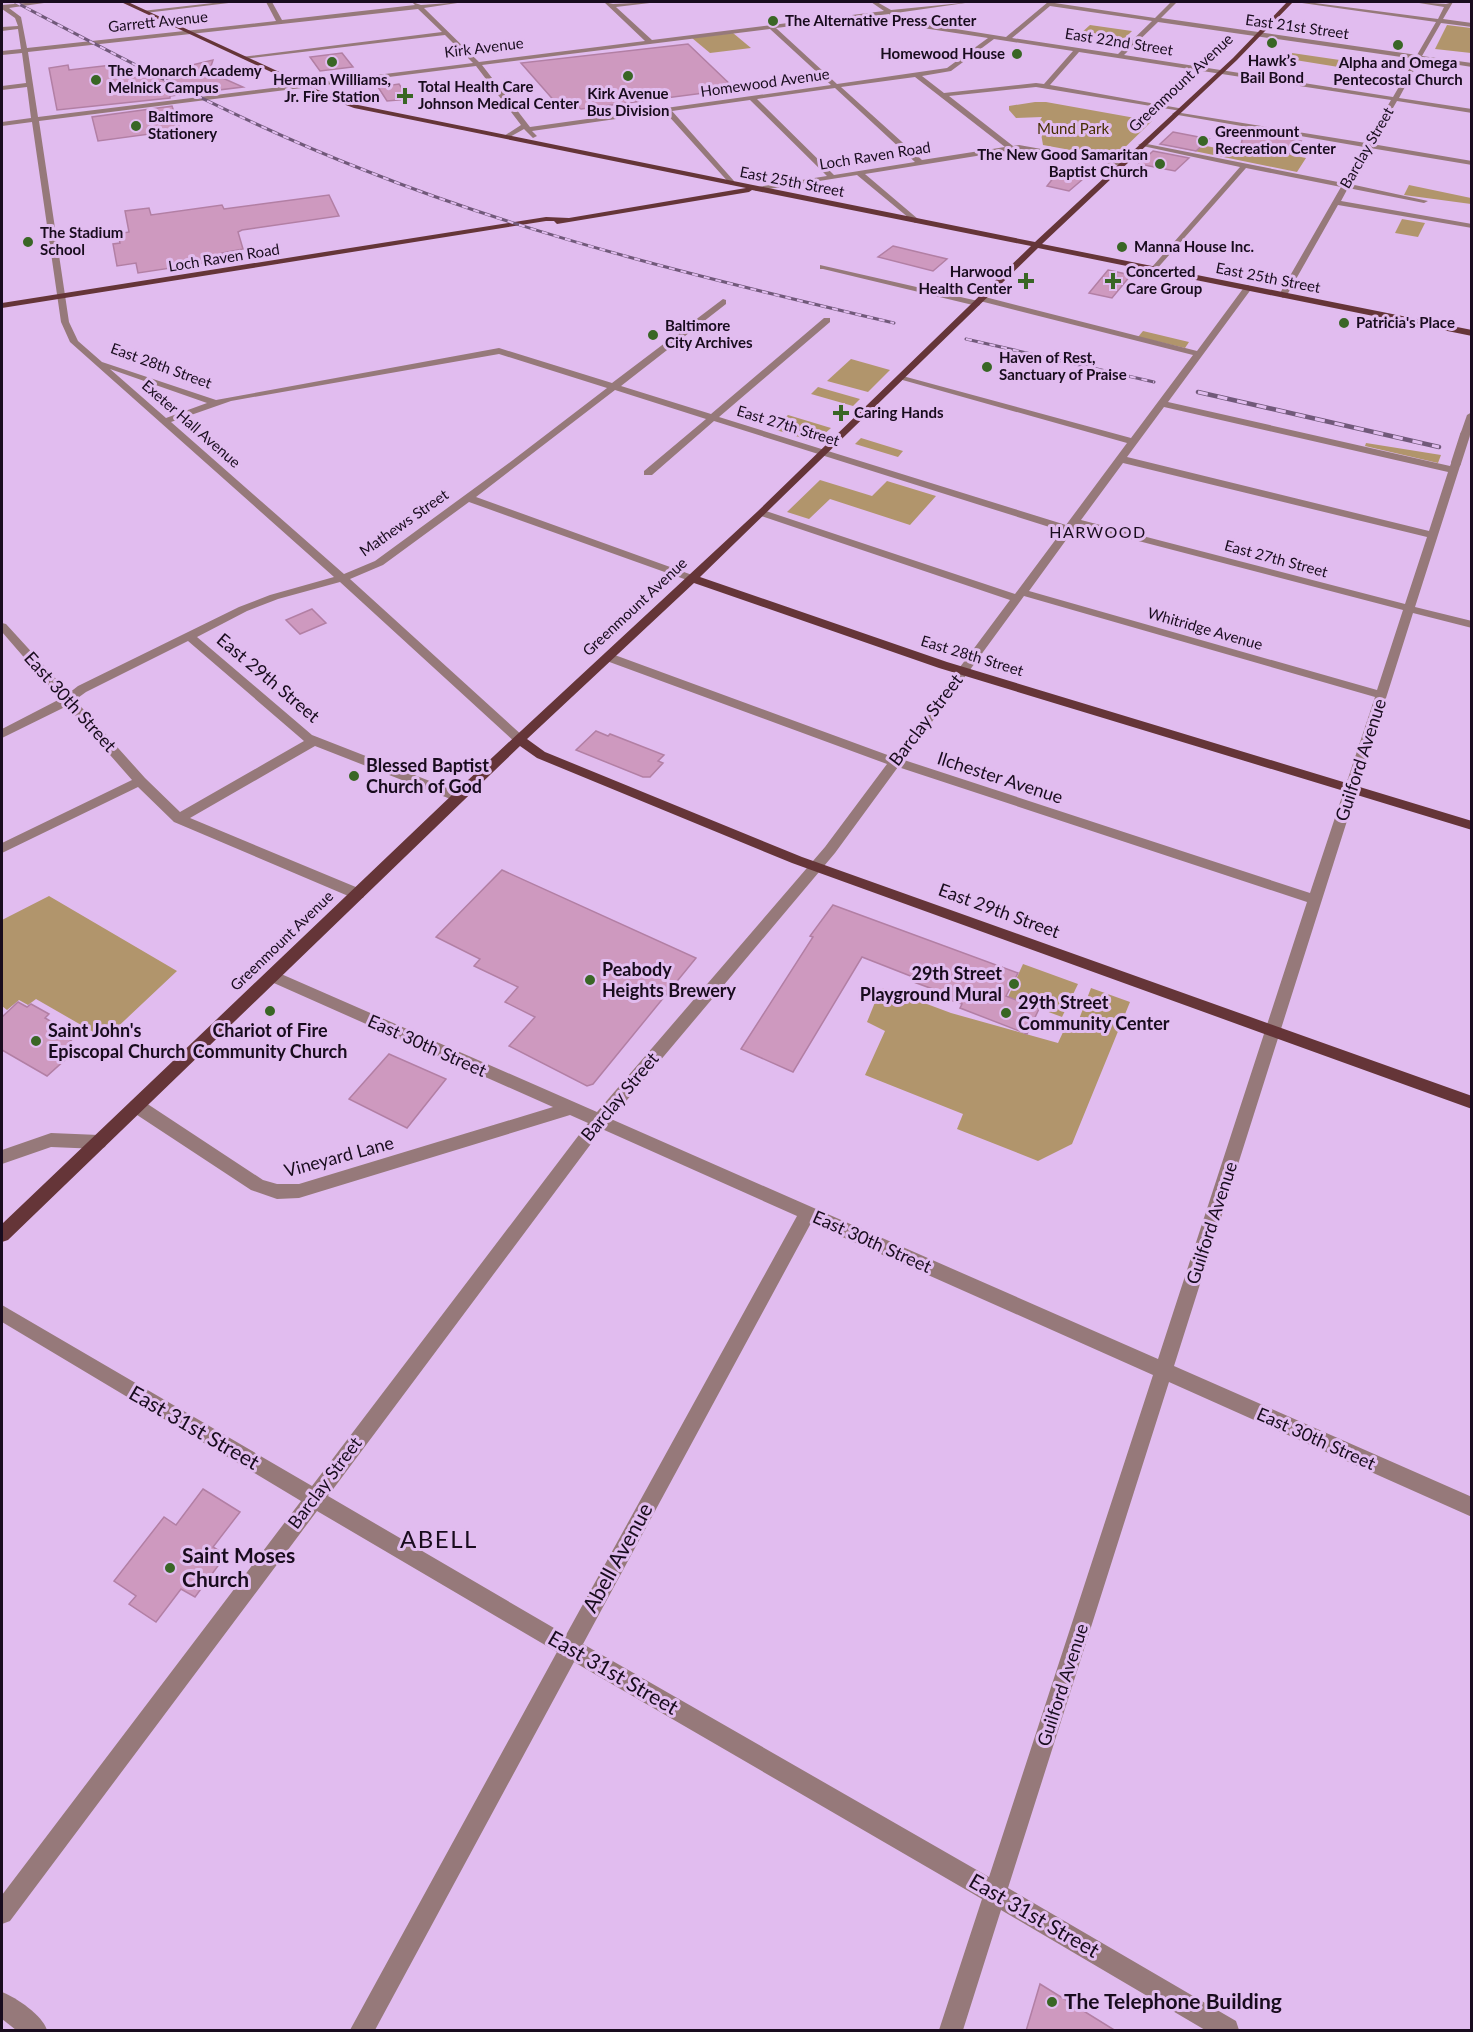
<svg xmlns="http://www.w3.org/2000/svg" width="1473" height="2032" font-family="Lato,sans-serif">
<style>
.green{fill:#b1956c}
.building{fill:#ce99bf;stroke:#b27fa4;stroke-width:1.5}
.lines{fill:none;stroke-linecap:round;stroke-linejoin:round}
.minor{fill:#96797a;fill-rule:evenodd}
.major{fill:#653538;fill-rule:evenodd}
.rail-far1-casing{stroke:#71597a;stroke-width:3}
.rail-casing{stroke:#71597a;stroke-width:4.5}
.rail-far1{stroke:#e1bcef;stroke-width:2;stroke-dasharray:6;stroke-linecap:butt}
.rail{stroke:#e1bcef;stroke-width:3;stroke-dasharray:10;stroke-linecap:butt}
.minor-bridge{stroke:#96797a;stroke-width:10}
.poi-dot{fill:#396625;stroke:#e1bcef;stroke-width:2}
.labels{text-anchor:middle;stroke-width:6;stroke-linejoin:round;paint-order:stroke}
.far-poi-label{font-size:15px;font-weight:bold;fill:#190c1e;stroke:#e1bcef;text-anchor:start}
.far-street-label{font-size:15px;fill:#190c1e;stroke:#e1bcef}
.far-park-label{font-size:15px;fill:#462e02;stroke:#e1bcef}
.far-neighbourhood-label{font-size:16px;letter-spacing:1.5px;fill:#190c1e;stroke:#e1bcef}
.street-label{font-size:18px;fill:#190c1e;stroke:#e1bcef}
.poi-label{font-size:18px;font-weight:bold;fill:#190c1e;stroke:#e1bcef;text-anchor:start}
.near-street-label{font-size:21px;fill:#190c1e;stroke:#e1bcef}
.near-poi-label{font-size:21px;font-weight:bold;fill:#190c1e;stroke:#e1bcef;text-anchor:start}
.near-neighbourhood-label{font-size:24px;letter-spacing:1.5px;fill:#190c1e;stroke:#e1bcef}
</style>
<rect width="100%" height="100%" fill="#e1bcef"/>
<g class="green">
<path d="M1090 25 1132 31 1123 40 1080 34Z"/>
<path d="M1447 25 1471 28V53L1435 49Z"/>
<path d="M733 33 751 48 710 53 692 38Z"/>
<path d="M1292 53 1367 64 1363 71 1289 59Z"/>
<path d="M1035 102H1046L1152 121 1114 158 1043 145 1039 122 1042 117 1016 118 1009 110V106Z"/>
<path d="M1167 138 1231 151 1237 144 1306 158 1297 172 1160 144Z"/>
<path d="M1409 185 1471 198V204L1404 195Z"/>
<path d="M1402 219 1425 223 1418 237 1395 233Z"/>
<path d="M1143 331 1189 342 1185 348 1138 337Z"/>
<path d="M851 359 890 370 868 392 827 381Z"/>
<path d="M818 387 860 399 853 406 811 394Z"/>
<path d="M788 415 831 428 815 442 773 429Z"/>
<path d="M861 438 903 451 898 457 855 444Z"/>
<path d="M1366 443 1441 455 1438 463 1365 446Z"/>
<path d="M820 480 872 496 887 481 936 496 910 525 830 499 809 519 787 512Z"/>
<path d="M49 896 177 971 108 1036 102 1037 36 999 28 1005 19 1000 7 1010 2 1006V920Z"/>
<path d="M1023 964 1078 984 1062 1017 1008 997Z"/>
<path d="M884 988 951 1013 1058 1043 1064 1030 1076 1027 1091 988 1130 1002 1072 1144 1038 1161 957 1129 963 1114 865 1075 885 1031 867 1022 880 990Z"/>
</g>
<g class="building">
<path d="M688 44 735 89 581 109 571 102 557 104 521 63Z"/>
<path d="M342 53 353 67 320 71 310 57Z"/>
<path d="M213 60 209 72 243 87 170 96V98L57 110 49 68 68 65 69 70 112 65 137 78Z"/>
<path d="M399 84 409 99 387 101 378 87Z"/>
<path d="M172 106 180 130 98 141 92 117Z"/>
<path d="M1244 131 1275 137 1301 141 1290 154 1241 145Z"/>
<path d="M1173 132 1209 139 1196 151 1160 144Z"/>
<path d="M1153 151 1189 158 1175 171 1139 164Z"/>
<path d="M1061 168 1090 173 1069 191 1047 186Z"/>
<path d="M329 195 339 216 242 230 238 232 243 249 222 253 224 260 138 273 136 263 117 266 113 244 120 243 118 234 129 232 125 211 149 208 151 215 222 205 224 209Z"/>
<path d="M893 246 947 259 933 271 878 257Z"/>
<path d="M1108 270 1131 275 1112 298 1089 293Z"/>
<path d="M312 609 326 623 300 634 286 620Z"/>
<path d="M596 731 608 736 610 734 664 755 658 761 663 763 650 777H643L576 750Z"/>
<path d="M502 870 696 958 593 1084 587 1086 509 1046 535 1017 505 1002 518 987 474 966 480 959 436 937Z"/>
<path d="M833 905 1018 973 1006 996 1039 1009 1027 1034 960 1008 962 1004 947 999 949 995 911 981 913 977 862 957 793 1072 741 1049 813 937 810 936Z"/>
<path d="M18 1002 27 1007 31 1004 49 1014 45 1018 76 1036 68 1043 77 1049 47 1076 2 1050V1017Z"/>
<path d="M389 1054 446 1079 407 1128 349 1099Z"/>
<path d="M203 1489 240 1512 213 1547 226 1555 195 1597 181 1589 156 1622 129 1604 136 1596 114 1581 164 1517 176 1525Z"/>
<path d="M1040 1984 1116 2031H1026Z"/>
</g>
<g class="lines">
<g class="minor">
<path d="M37 2H51L9 8 21 17 27 48 276 21 266 2H272L282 20 415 5 412 2 421 5 464 2 424 8 479 62 645 41 604 2 613 4 658 2 616 7 652 40 884 11 871 2H877L891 10 972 2 896 13 912 22 1006 37 1048 2 1155 18 1171 2H1177L1161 18 1417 55 1436 22 1295 2H1307L1438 19 1444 7 1413 2 1446 4 1453 2 1443 19 1472 23V27L1441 23 1422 56 1472 63V67L1420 59 1399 98 1472 109V113L1397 101 1372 144 1472 161V165L1370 148 1350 184 1428 201 1424 203 1348 188 1341 201 1472 224V228L1338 205 1287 295 1283 298 1279 295 1341 187 1246 168 1155 271 1151 269 1152 267 1240 167 1138 145 1142 143 1343 183 1364 147 1172 114 1175 112 1366 143 1391 100 1079 52 1050 85 1184 109 1181 111 1036 87 949 96 1013 146 1019 145 1125 164 1121 166 1019 149 865 174 918 219 919 221 915 223 857 175 755 191 758 187 827 176 750 100 672 111 734 181 731 185 665 112 532 131 537 136 533 138 524 129 508 138H504V136L521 125 476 66 39 121 69 322 78 341 102 362 216 400 499 348 612 383 723 299 726 300V304L621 386 711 414 824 318H830V322L719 417 1066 525 1127 443 899 379V375L1131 438 1193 355 980 301V305L977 306 823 269H820V265L978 301V297L981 296 1197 351 1245 286 1248 285 1252 288 1168 402 1450 466 1452 461 1461 463 1415 607 1472 621V628L1413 613 1174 1366 1472 1497V1517L1169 1382 1008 1888 1236 2021 1239 2030H1205L1001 1910 963 2030H939L982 1899 574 1662 375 2030H350L557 1652 317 1511 10 1921 2 1924V1895L301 1501 2 1322V1305L312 1486 588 1123 570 1115 299 1198 277 1199 251 1190 131 1111 129 1106 131 1101 137 1099 143 1101 263 1180 277 1184H299L553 1107 267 980 265 976 267 972 272 970 597 1112 825 847 887 764 604 660V654H612L893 757 1010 600 758 515V511H766L1015 594 1062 531 714 421 652 475H644V471L706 419 615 390 476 497 695 576V580H687L469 502 383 565 350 579 524 737V743H516L340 582 278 599 247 611 197 637 312 735 463 794 465 797 463 800H453L315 746 190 818 363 890 365 894 363 898H353L174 822 138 787 2 853V843L132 780 67 706 2 738V729L60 699 2 632V623L6 624 69 693 78 686 239 607 270 595 334 577 70 342 61 322 32 122 2 126V122L31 118 27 87 2 90V86L26 83 22 53 2 55V51L21 49 18 29 2 31V27L18 26 15 18 2 9V5ZM1050 6 1152 21 1118 54 1012 38ZM418 9 442 32 241 57 244 59 445 35 473 63 38 117 28 52ZM889 14 910 26 988 38 947 68 837 84 776 28ZM1158 22 1415 59 1393 97 1124 55ZM770 29 831 85 530 127 482 65ZM994 39 1073 51 1044 84 1036 83 944 93 922 76 951 71ZM915 77 1005 147 922 160 841 87ZM835 88 915 162 834 175 757 99ZM499 354 607 388 513 460 375 561 344 574 171 422 231 401ZM110 369 207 403 166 418ZM1164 407 1448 472 1429 531 1127 457ZM1123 463 1427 537 1405 604 1081 520ZM1077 525 1403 610 1377 690 1029 591ZM1024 596 1375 697 1310 893 904 760ZM188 641 304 741 180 812 145 778 75 700 86 692ZM898 767 1307 902 1158 1359 611 1119 835 853ZM602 1129 797 1216 566 1635 328 1496ZM811 1223 1153 1375 989 1877 583 1644Z"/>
<path d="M222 2H237L145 13 142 11Z"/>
<path d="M1472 412 1470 435 1462 437 1460 435 1467 415Z"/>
<path d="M51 1133 99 1135 105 1137 107 1142 105 1147 99 1149 51 1147 2 1164V1150Z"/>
<path d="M2 1992C17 1998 42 2015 47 2030H16L2 2019Z"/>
</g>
<path class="major" d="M121 2H128L331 96 358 105 1035 242 1233 58 1287 2H1293L1237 60 1042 244 1472 330V336L1038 248 700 577 947 662 1472 821V830L939 668 694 583 527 739 545 752 802 857 1472 1096V1109L792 863 537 758 520 746 8 1240 2 1242V1224L453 794 758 511 1031 246 752 190 749 192 557 224 554 221H546L2 308V303L546 217 569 218 746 188 354 108 327 98Z"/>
<g class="rail-far1-casing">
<g id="rail-far1">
<path d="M15 2C129 62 243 123 364 170 535 238 715 281 894 323"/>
<path d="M966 339 1154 382"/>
</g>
</g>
<g class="rail-casing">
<path id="rail" d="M1198 392 1439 447"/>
</g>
<use href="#rail-far1" class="rail-far1"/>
<use href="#rail" class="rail"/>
<path class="minor-bridge" d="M1456 463 1465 435"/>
</g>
<g class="poi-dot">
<circle cx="773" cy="21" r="6"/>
<circle cx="1272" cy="43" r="6"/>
<circle cx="1398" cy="45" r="6"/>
<circle cx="1017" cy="54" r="6"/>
<circle cx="332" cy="62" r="6"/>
<circle cx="628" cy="76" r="6"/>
<circle cx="96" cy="80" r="6"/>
<path d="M402 87h6v6h6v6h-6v6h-6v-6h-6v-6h6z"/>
<circle cx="136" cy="126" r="6"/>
<circle cx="1203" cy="141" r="6"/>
<circle cx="1160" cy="164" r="6"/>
<circle cx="28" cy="242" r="6"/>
<circle cx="1122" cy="247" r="6"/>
<path d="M1023 272h6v6h6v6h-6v6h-6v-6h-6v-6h6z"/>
<path d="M1110 272h6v6h6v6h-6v6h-6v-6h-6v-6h6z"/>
<circle cx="1344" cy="323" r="6"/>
<circle cx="653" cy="335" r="6"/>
<circle cx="987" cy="367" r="6"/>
<path d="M838 404h6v6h6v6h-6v6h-6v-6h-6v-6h6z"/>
<circle cx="354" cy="776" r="6"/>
<circle cx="590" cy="980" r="6"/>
<circle cx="1014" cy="984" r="6"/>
<circle cx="270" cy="1011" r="6"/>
<circle cx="1006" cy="1013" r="6"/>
<circle cx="36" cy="1041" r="6"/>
<circle cx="170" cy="1568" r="6"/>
<circle cx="1052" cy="2002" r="6"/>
</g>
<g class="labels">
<g class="far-poi-label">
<text x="785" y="26">The Alternative Press Center</text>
<text x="1005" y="59" text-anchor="end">Homewood House</text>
<text x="1272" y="66" text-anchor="middle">Hawk’s<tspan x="1272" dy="17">Bail Bond</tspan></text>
<text x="1398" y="68" text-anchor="middle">Alpha and Omega<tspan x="1398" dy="17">Pentecostal Church</tspan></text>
<text x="108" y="76">The Monarch Academy<tspan x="108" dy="17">Melnick Campus</tspan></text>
<text x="332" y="85" text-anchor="middle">Herman Williams,<tspan x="332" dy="17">Jr. Fire Station</tspan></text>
<text x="418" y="92">Total Health Care<tspan x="418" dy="17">Johnson Medical Center</tspan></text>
<text x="628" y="99" text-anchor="middle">Kirk Avenue<tspan x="628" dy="17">Bus Division</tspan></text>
<text x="148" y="122">Baltimore<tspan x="148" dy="17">Stationery</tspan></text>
<text x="1215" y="137">Greenmount<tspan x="1215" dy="17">Recreation Center</tspan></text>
<text x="1148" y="160" text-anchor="end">The New Good Samaritan<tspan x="1148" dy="17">Baptist Church</tspan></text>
<text x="40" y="238">The Stadium<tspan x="40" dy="17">School</tspan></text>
<text x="1134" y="252">Manna House Inc.</text>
<text x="1012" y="277" text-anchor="end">Harwood<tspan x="1012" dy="17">Health Center</tspan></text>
<text x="1126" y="277">Concerted<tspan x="1126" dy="17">Care Group</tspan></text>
<text x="1356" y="328">Patricia's Place</text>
<text x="665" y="331">Baltimore<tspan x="665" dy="17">City Archives</tspan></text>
<text x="999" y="363">Haven of Rest,<tspan x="999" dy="17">Sanctuary of Praise</tspan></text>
<text x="854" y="418">Caring Hands</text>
</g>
<g class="far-street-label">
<text transform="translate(158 22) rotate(-6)" y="5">Garrett Avenue</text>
<text transform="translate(1297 27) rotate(8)" y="5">East 21st Street</text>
<text transform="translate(1119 42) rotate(9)" y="5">East 22nd Street</text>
<text transform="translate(484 48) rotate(-7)" y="5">Kirk Avenue</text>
<text transform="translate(765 83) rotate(-8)" y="5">Homewood Avenue</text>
<text transform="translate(1181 83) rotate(-43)" y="5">Greenmount Avenue</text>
<text transform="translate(1367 148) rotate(-60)" y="5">Barclay Street</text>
<text transform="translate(875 156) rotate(-9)" y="5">Loch Raven Road</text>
<text transform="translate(792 182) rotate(11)" y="5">East 25th Street</text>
<text transform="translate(224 258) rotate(-9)" y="5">Loch Raven Road</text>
<text transform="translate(1268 278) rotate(11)" y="5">East 25th Street</text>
<text transform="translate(161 366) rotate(20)" y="5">East 28th Street</text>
<text transform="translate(191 424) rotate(41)" y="5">Exeter Hall Avenue</text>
<text transform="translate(788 426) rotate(17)" y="5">East 27th Street</text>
<text transform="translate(404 523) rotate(-35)" y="5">Mathews Street</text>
<text transform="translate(1276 559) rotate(15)" y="5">East 27th Street</text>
<text transform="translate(635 607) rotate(-43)" y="5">Greenmount Avenue</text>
<text transform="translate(1205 629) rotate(16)" y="5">Whitridge Avenue</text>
<text transform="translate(972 656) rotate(17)" y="5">East 28th Street</text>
<text transform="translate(282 941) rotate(-44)" y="5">Greenmount Avenue</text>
</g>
<g class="far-park-label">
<text x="1073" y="134">Mund Park</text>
</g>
<g class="far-neighbourhood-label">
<text x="1098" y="538">HARWOOD</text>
</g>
<g class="street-label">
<text transform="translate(268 678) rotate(40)" y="6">East 29th Street</text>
<text transform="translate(70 702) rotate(48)" y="6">East 30th Street</text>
<text transform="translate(926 720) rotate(-53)" y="6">Barclay Street</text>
<text transform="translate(1361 760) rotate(-72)" y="6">Guilford Avenue</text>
<text transform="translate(1000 778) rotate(18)" y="6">Ilchester Avenue</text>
<text transform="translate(999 911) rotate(20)" y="6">East 29th Street</text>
<text transform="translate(427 1046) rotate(24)" y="6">East 30th Street</text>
<text transform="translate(620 1097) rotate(-50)" y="6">Barclay Street</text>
<text transform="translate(339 1157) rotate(-15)" y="6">Vineyard Lane</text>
<text transform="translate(1212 1223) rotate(-72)" y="6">Guilford Avenue</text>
<text transform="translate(872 1242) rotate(24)" y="6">East 30th Street</text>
<text transform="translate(1316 1439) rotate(24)" y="6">East 30th Street</text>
<text transform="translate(325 1483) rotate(-53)" y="6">Barclay Street</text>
<text transform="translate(1063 1685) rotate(-72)" y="6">Guilford Avenue</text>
</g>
<g class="poi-label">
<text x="366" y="772">Blessed Baptist<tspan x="366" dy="21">Church of God</tspan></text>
<text x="602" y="976">Peabody<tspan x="602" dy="21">Heights Brewery</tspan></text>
<text x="1002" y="980" text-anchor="end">29th Street<tspan x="1002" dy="21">Playground Mural</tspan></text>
<text x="1018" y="1009">29th Street<tspan x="1018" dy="21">Community Center</tspan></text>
<text x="48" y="1037">Saint John's<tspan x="48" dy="21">Episcopal Church</tspan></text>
<text x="270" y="1037" text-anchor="middle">Chariot of Fire<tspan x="270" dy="21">Community Church</tspan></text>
</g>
<g class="near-street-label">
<text transform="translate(194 1428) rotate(30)" y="7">East 31st Street</text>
<text transform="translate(618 1558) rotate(-61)" y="7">Abell Avenue</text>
<text transform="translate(613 1673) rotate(30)" y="7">East 31st Street</text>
<text transform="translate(1034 1916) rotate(30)" y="7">East 31st Street</text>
</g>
<g class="near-poi-label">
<text x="182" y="1563">Saint Moses<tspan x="182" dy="24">Church</tspan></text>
<text x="1064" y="2009">The Telephone Building</text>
</g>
<g class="near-neighbourhood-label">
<text x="439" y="1548">ABELL</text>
</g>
</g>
<rect width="1473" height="2032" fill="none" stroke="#190c1e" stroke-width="6"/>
</svg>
